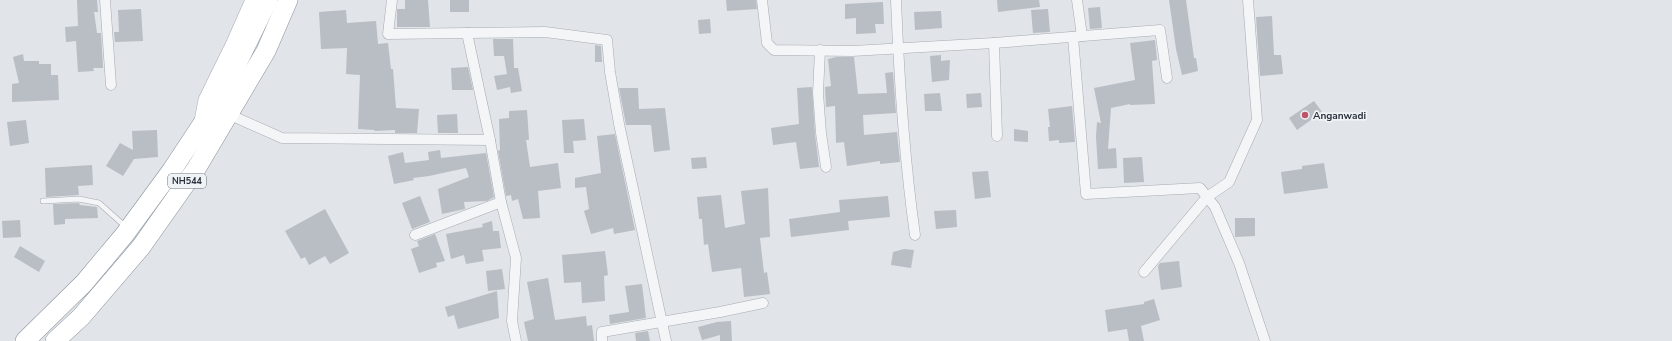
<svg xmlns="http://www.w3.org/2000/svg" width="1672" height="341" font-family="'Nunito Sans',sans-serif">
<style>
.building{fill:#b9bec4}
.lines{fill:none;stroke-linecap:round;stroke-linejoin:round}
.lane-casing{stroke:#a7abb2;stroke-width:6}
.street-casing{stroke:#a7abb2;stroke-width:11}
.secondary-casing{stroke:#a7abb2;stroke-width:16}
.highway-casing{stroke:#8a939d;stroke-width:20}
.lane{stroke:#f3f5f7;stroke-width:5}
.street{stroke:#f3f5f7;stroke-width:10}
.secondary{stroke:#fff;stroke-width:15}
.highway{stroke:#fff;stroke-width:19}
.poi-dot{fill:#be546b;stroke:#f0f3f6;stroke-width:1.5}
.labels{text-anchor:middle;stroke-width:3.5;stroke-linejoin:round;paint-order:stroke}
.shield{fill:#f0f3f6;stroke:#666d75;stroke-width:1}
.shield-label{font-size:9px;font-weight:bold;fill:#2b333e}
.poi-label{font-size:10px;font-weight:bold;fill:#2b333e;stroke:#f0f3f6;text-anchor:start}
</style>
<rect width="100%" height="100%" fill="#e1e4e8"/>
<g class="building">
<path d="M77 0H97L98 12H94L97 33H101L103 68H93L94 71 78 72 76 41 66 42 65 27 78 26Z"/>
<path d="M405 0H428L430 27H397V9H405Z"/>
<rect x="450" y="0" width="19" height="12"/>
<path d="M726 0H756L757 9 727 11Z"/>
<path d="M997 0H1039L1040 7 998 12Z"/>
<path d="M1169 0H1186L1194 58H1196L1198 71 1182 75 1176 49Z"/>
<path d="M883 2 884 24H875L876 33 856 34V18L845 19V4Z"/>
<path d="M1100 7 1102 28 1090 29 1088 8Z"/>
<path d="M141 9 143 41 115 42 114 32H119L118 10Z"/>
<path d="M1048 9 1050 32 1033 33 1031 10Z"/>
<path d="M346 10 347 23 376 21 378 44 388 43 391 69H393L396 108 419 109 417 133H395V130L375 131 374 130 358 129 360 75 346 74 347 48 321 49 319 12Z"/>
<path d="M941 11 942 28 915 30 914 12Z"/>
<path d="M1272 16 1274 55H1281L1283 74 1260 76 1256 17Z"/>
<path d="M710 19 711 33 699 34 698 20Z"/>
<path d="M493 39H513L514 68H518L522 91 511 93 510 87 497 90 494 76 507 74 504 56H494Z"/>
<path d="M1155 40 1157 60 1152 61 1155 104 1130 105V104L1111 108 1108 149 1116 148 1117 168 1098 169 1096 137 1097 122 1101 123 1094 88 1135 80 1130 43Z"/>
<path d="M595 45 601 46 602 62H595Z"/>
<path d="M23 54 24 61H39V64H51V75H58L59 100 12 102V84L19 83 13 57Z"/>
<path d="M941 55V61L950 60 949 80 932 82 930 56Z"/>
<path d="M836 57H854L858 94 887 93 885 73 893 72 896 113 863 115 864 135 897 132 900 162 880 164V161L847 166 844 142 836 143 835 106 826 107 825 87 831 86 828 59Z"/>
<path d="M468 67 473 90H452L451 68Z"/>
<path d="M812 87 815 134 819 167 800 169 796 142 773 145 771 128 799 124 797 88Z"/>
<path d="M619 88H638L639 109 665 108 670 150 654 152 651 125H626Z"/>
<path d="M940 93 942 111H925L924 94Z"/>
<path d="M981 93 982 107 967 108 966 94Z"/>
<path d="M1314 101 1322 112 1297 130 1289 118Z"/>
<path d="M1072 106 1075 142 1059 143V140L1049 141 1048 127H1050L1048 109Z"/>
<path d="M527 110 529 140H526L530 167 558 163 561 188 538 191 540 218 523 219 518 199 512 201 511 195 506 196 498 151 500 150 499 119 509 118V111Z"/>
<path d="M457 114 458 133H438L437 115Z"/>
<path d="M584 119 586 140 573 141 574 153H564L562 120Z"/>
<path d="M26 120 29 143 10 146 7 122Z"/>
<path d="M1014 129 1028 131V142L1014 141Z"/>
<path d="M157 130 158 157 134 159 123 176 106 166 120 143 133 150 132 131Z"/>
<path d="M615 134 635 230 614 234 613 228 591 234 584 211 589 209 586 187 575 188V178L601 173 597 136Z"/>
<path d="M440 150 441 158 486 153 494 197 487 201 464 202 465 209 442 214 438 189 469 177 466 168 429 176 413 178 414 180 394 184 388 156 403 152 405 163 429 160 428 152Z"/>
<path d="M706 157 707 168 692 169 691 158Z"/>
<path d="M1142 157 1144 182 1124 183 1123 158Z"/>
<path d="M1324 163 1328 188 1284 194 1281 172 1302 169V166Z"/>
<path d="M92 165 93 185 78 186 79 195 46 197 45 168Z"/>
<path d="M988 171 991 197 975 199 972 172Z"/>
<path d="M768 188 770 237 760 238 764 273 767 272 770 294 744 297 741 268 712 272 708 244 704 245 702 219H699L697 197 721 195 725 228 745 224 741 191Z"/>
<path d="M420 196 430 222 412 229 402 203Z"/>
<path d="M888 196 890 217 848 221 849 230 791 237 789 219 840 212 839 200Z"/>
<path d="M79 203 80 205 97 207 98 218 65 219V224L54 225 53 204Z"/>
<path d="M325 209 349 253 330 264 325 256 309 265 305 257 301 259 285 231Z"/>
<path d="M956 210 957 227 936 229 934 211Z"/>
<path d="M1235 218H1255V236L1235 237Z"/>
<path d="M20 220 21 237 3 238 2 221Z"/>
<path d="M492 221 493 231H499L501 248 482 250 484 261 466 264 464 255 451 259 446 234 483 227 482 224Z"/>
<path d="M435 234 445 261 436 263 437 267 419 273 411 249 419 246 417 241Z"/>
<path d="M20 246 45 261 39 272 14 257Z"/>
<path d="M904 249 914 250 911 268 891 265 893 252Z"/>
<path d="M605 251 608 275 604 276 605 301 582 303 581 282 564 283 562 255Z"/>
<path d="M1179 261 1182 287 1161 290 1158 266 1160 263Z"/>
<path d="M502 269 505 289 488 291 486 271Z"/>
<path d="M548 278 555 320 586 316 587 326 592 325 594 341H528L524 322 534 319 527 282Z"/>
<path d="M642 284 646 318 610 324 609 315 629 312 625 286Z"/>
<path d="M497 291 499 318 458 329 454 315 448 317 445 307Z"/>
<path d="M1154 299 1160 320 1141 326 1144 341H1129L1127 329 1108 332 1105 310 1144 304V302Z"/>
<path d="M731 321 732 341H720V335L702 340 698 327 717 322Z"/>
<path d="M648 331 650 341H636L635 333Z"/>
</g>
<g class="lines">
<g class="lane-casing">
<path id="lane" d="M43 201 79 199 99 203 126 227"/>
</g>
<g class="street-casing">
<g id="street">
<path d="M105 0 111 85"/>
<path d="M392 0 388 34 467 33 490 140"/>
<path d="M762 0 767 43 774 50 852 51 994 43 1160 30 1167 78"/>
<path d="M896 0C899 78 904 157 915 235"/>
<path d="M1077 0 1082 36"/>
<path d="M467 33 545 32 607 40 610 72 619 124 666 341"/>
<path d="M1073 37 1086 194 1200 188 1215 207 1239 263 1265 341"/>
<path d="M994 43 997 136"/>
<path d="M820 50 818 93 821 133 826 167"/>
<path d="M228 114 282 138 490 140 501 202 516 258 512 321 516 341"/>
<path d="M415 235 501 202"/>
<path d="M1144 272 1207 197 1229 182 1257 120 1248 0"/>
<path d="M602 341V332L720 312 763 303"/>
</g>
</g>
<g class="secondary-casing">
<path id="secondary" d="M202 121 206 100 234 43 253 0"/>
</g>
<g class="highway-casing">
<g id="highway">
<path d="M25 341 84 283 125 234 172 170 203 123 229 80 268 0"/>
<path d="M55 341 81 317 141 247 196 169 266 51 288 0"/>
</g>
</g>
<use href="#lane" class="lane"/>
<use href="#street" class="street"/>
<use href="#secondary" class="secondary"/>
<use href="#highway" class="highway"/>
</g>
<circle class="poi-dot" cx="1305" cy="115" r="4"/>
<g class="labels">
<rect class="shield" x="168" y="174" width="38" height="14" rx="3"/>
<g class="shield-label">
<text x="187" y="184">NH544</text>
</g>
<g class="poi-label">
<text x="1313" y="119">Anganwadi</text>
</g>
</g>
</svg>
